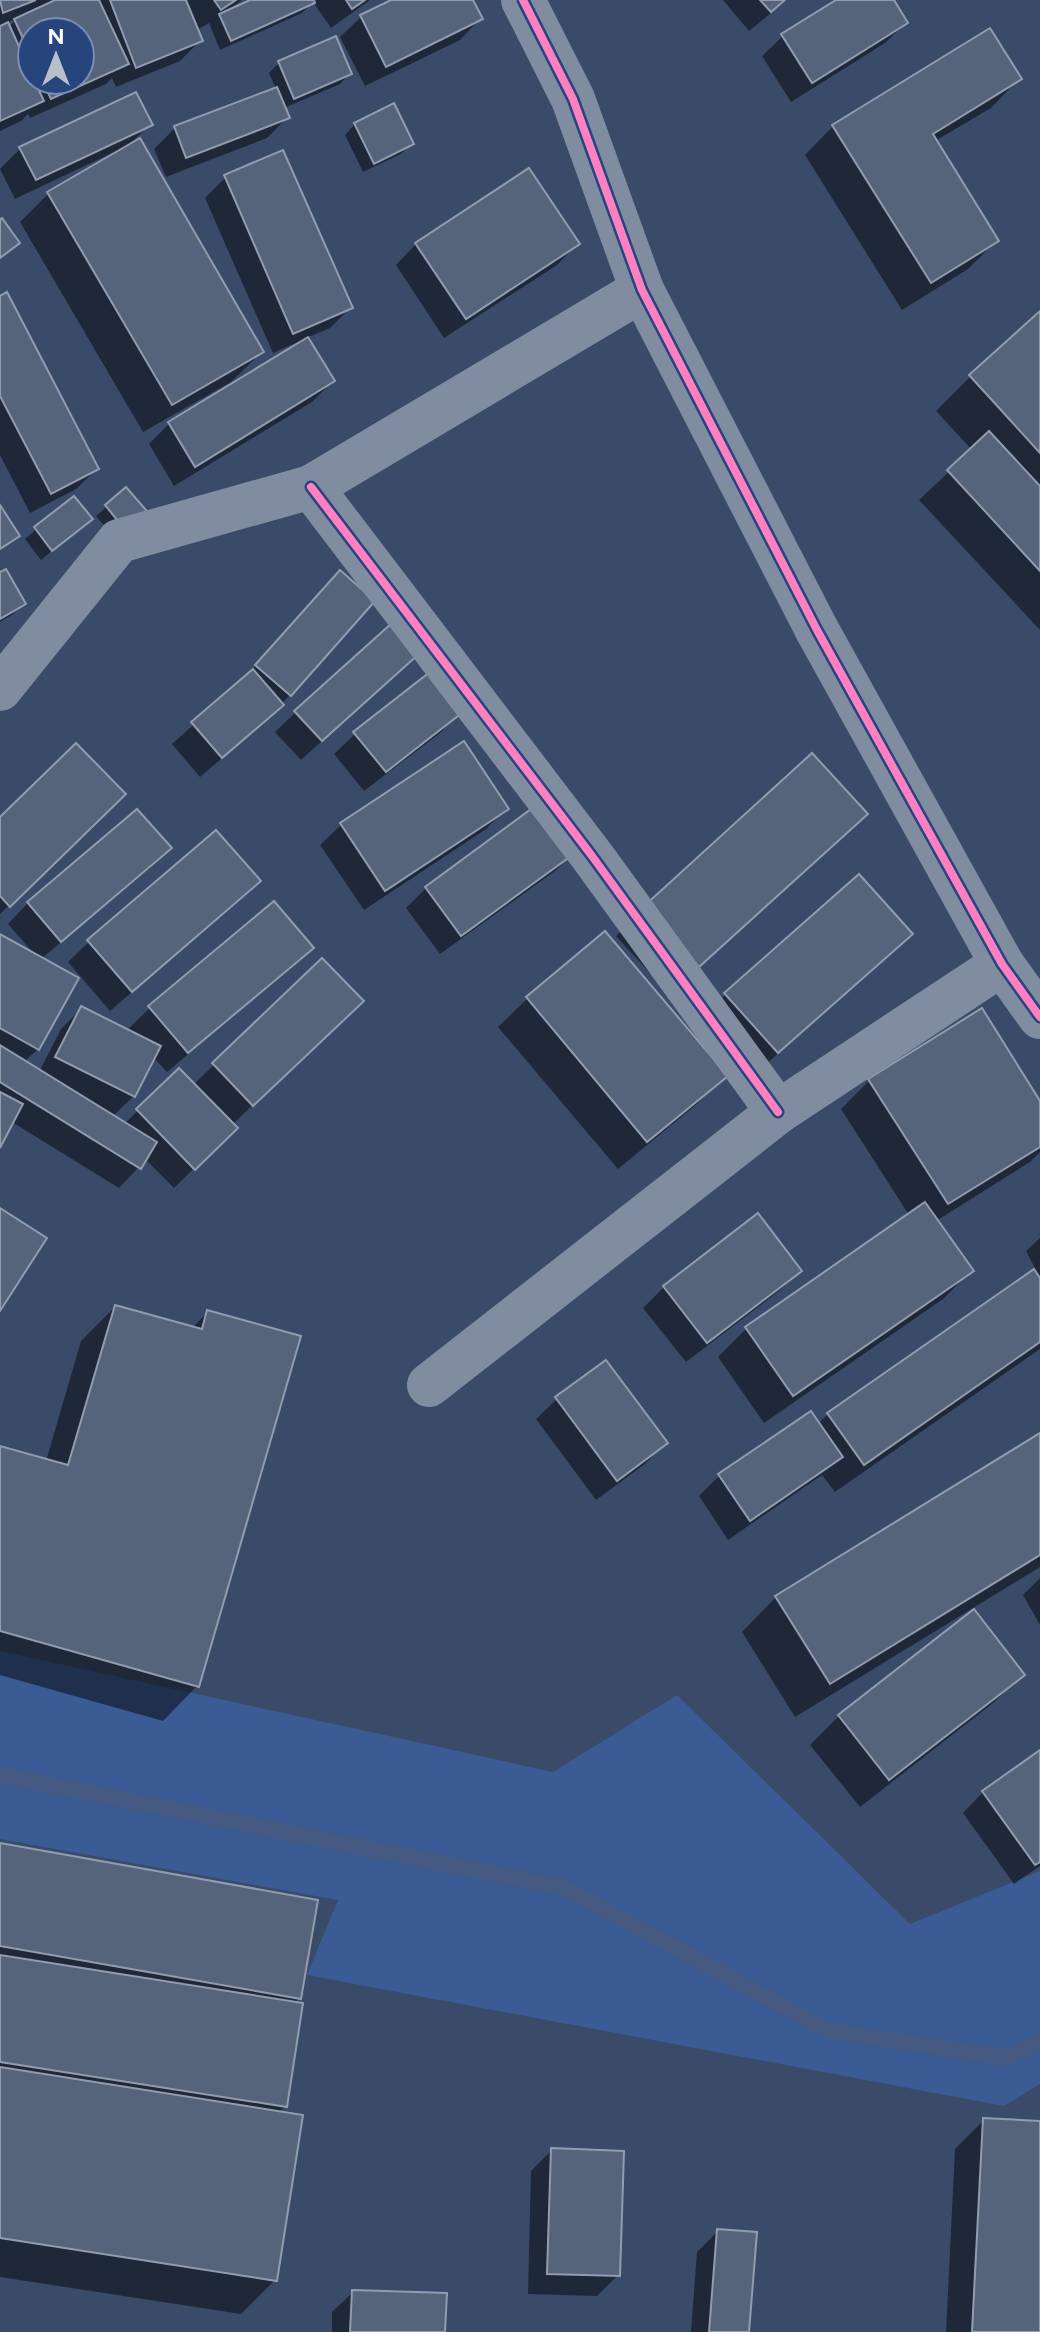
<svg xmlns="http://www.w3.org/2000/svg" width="1040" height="2332" font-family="Figtree,sans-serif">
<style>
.green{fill:#3a5b93}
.shadow{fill:#0007;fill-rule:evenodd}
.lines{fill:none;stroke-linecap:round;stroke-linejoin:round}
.stream{stroke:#465a82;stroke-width:16}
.building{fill:#55637b;stroke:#929caf;stroke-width:2}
.minor{stroke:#808ca0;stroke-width:44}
.cycleway-casing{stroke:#26457d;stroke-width:13}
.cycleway{stroke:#ff80c0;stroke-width:8}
</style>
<rect width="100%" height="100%" fill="#3a4b69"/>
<path class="green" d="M0 1651 553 1772 677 1695 910 1924 1040 1871V2084L1004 2106 307 1975 338 1900 0 1839Z"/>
<g class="shadow">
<path d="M0 0H242L228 10 229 12 255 0H370L331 28 313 2 302 13 220 50 209 23 199 29 194 23 200 41 180 61 116 87 112 78 106 84 30 118 28 114 21 121 0 131ZM18 18 8 28 6 23ZM32 32H80V80H32Z"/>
<path d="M395 0H471L480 19 460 40 365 86 340 37 361 17Z"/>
<path d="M723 0H787L749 31Z"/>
<path d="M840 0H892L906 23 885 43 791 102 762 56 783 36Z"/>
<path d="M279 63 350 73 340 84 284 108 287 118 267 138 166 177 154 149 175 128 276 89 269 73Z"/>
<path d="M1019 79 991 108 935 141 997 240 968 269 902 310 805 155 833 126Z"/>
<path d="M150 124 129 145 262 352 231 382 143 432 20 222 49 193 113 156 112 153 15 199 0 169 20 149Z"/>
<path d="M355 124 412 143 401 154 363 172 345 135Z"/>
<path d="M226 177 351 307 330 328 306 338 333 381 312 402 174 486 149 444 169 424 299 344 298 342 273 353 205 198Z"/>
<path d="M416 244H577L557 265 444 338 396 265Z"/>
<path d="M0 298 97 469 76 489 30 513 0 455Z"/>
<path d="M1040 314V630L919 500 972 450 936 411 971 376Z"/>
<path d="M126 490 119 544 96 516Z"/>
<path d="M73 498 90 519 41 560 25 539Z"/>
<path d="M340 573 290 695 261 725 200 777 172 744 239 684Z"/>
<path d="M0 575 23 604 13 614 0 622Z"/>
<path d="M397 673 301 760 275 732 296 712Z"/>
<path d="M460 712 440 733 364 791 334 754 355 734Z"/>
<path d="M463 744 507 808 486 829 364 910 320 845 341 825Z"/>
<path d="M124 794 0 914V820Z"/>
<path d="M137 811 169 848 149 869 41 959 38 1049 24 1062 39 1072 61 1029 81 1009 136 1036 129 1028 150 1008 311 948 291 968 167 1072 153 1057 134 1096 112 1117 124 1124 179 1071 193 1085 322 961 341 1021 232 1125 235 1128 174 1188 145 1159 139 1167 119 1188 12 1122 0 1144V937L35 955 8 924 28 903Z"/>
<path d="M836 842 669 994 616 936 644 908Z"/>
<path d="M576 851 555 871 440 954 406 908 426 888Z"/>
<path d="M258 881 238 901 110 1011 68 962 89 942Z"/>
<path d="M605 934 725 1076 697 1104 618 1169 498 1027 527 999Z"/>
<path d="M910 934 882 962 748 1080 697 1023 726 994Z"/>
<path d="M870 1080 1040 1105V1152L1030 1162 936 1221 971 1271 943 1299 764 1423 718 1357 746 1329 909 1215 841 1109Z"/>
<path d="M757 1216 800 1271 779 1291 686 1362 643 1308 664 1287Z"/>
<path d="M1040 1238V1349L835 1492 822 1475 728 1540 699 1496 719 1476 811 1414 818 1424 828 1414 1036 1270 1026 1251Z"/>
<path d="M115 1307 192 1328 208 1312 197 1686 163 1721 0 1675V1449L46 1461 81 1341Z"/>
<path d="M557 1399 665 1443 645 1464 596 1500 536 1419Z"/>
<path d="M1040 1436V1567L795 1717 742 1632 776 1597Z"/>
<path d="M1040 1578V1625L1023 1595Z"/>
<path d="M1022 1675 993 1703 860 1807 810 1745 839 1716Z"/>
<path d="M1040 1752V1866L1014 1884 963 1813 983 1792Z"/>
<path d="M0 1845 299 1998 294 2004 285 2106 279 2113 275 2280 241 2314 0 2277Z"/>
<path d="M984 2120 1040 2123V2332H946L955 2149Z"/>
<path d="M552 2150 618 2275 597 2296 528 2294 531 2171Z"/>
<path d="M718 2231 747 2332H691L697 2252Z"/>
<path d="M353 2292 443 2332H332V2312Z"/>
</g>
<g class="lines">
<path class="stream" d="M0 1775 565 1888 827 2030 1006 2058 1040 2041"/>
</g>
<g class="building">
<path d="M0 0H36L3 13Z"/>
<path d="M55 0H99L129 64 51 99 42 80H80V32H32V58L14 19Z"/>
<path d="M110 0H186L203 41 136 68Z"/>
<path d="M214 0H236L221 10Z"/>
<path d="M250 0H314L315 3 231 41 219 14Z"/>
<path d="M346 0H365L352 9Z"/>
<path d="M391 0H473L483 19 386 67 360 15Z"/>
<path d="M760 0H785L771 12Z"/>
<path d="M836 0H894L908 23 812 83 781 34Z"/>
<path d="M8 22 32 75V80H34L44 101 0 121V26Z"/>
<path d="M990 28 1022 79 933 134 999 241 931 283 832 125Z"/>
<path d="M336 36 352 74 294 99 278 61Z"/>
<path d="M277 87 290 118 186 158 174 126Z"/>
<path d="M136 92 153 125 36 180 19 147Z"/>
<path d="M394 103 414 144 374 164 354 123Z"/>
<path d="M140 138 264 352 172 405 47 192Z"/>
<path d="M283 150 353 308 293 334 224 175Z"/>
<path d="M529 168 580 244 466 319 415 243Z"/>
<path d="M2 218 20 243 0 258V220Z"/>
<path d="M7 292 99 469 51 494 0 396V296Z"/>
<path d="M1040 311V453L969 375Z"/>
<path d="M308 337 335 381 195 467 168 422Z"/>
<path d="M989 431 1040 486V571L947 470Z"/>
<path d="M126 487 152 517 130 536 105 505Z"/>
<path d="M74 496 93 519 52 551 34 527Z"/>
<path d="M0 505 20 536 0 549Z"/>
<path d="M6 569 26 604 0 619V572Z"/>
<path d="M340 570 375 601 291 696 255 665Z"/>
<path d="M392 623 420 653 322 741 294 711Z"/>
<path d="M253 669 284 705 222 758 191 722Z"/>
<path d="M430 672 463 712 386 772 353 732Z"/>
<path d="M464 741 509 809 385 891 340 823Z"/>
<path d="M76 743 126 794 10 907 0 896V817Z"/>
<path d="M812 753 868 814 699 967 643 907Z"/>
<path d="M542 801 578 851 461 936 425 887Z"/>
<path d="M137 809 172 848 61 942 27 902Z"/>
<path d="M216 830 261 881 132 992 87 940Z"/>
<path d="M859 874 913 934 778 1053 724 993Z"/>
<path d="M274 901 314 948 188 1053 148 1006Z"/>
<path d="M605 931 728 1076 647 1142 526 997Z"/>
<path d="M0 934 79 978 39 1050 0 1028Z"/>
<path d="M322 958 364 1001 253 1106 212 1063Z"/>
<path d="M81 1006 161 1046 135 1097 55 1057Z"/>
<path d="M982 1008 1040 1101V1147L948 1204 868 1079Z"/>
<path d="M0 1045 157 1142 141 1169 0 1082Z"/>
<path d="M179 1068 238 1128 195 1170 136 1109Z"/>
<path d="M0 1092 23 1104 0 1148Z"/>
<path d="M925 1202 974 1271 793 1396 745 1327Z"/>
<path d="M0 1208 47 1238 0 1311Z"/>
<path d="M758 1213 802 1271 707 1343 663 1286Z"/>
<path d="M1034 1269 1040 1278V1342L864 1465 827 1413Z"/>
<path d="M115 1305 202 1329 207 1310 301 1336 199 1687 0 1631V1446L68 1465Z"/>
<path d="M606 1360 668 1443 617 1481 555 1397Z"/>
<path d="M811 1411 843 1457 750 1521 718 1474Z"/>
<path d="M1040 1433V1555L830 1684 775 1596Z"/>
<path d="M974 1609 1025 1675 889 1780 838 1715Z"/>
<path d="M1040 1750V1862L1035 1865 982 1791Z"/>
<path d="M0 1843 318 1900 301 1999 0 1946Z"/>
<path d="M0 1955 303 2003 287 2107 0 2062Z"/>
<path d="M0 2067 303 2115 277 2281 0 2238Z"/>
<path d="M983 2118 1040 2121V2332H972Z"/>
<path d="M551 2148 624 2151 620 2276 547 2274Z"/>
<path d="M717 2229 757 2232 749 2332H709Z"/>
<path d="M352 2290 447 2293 445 2332H350Z"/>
</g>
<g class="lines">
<g class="minor">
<path d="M523 0 573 99 642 290 817 630 1002 964 1040 1017"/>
<path d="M311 487 592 856 778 1112"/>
<path d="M0 689 119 541 311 487 642 290"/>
<path d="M429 1385 778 1112 1002 964"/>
</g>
<g class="cycleway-casing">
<g id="cycleway">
<path d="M523 0 573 99 642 290 817 630 1002 964 1040 1017"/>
<path d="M311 487 592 856 778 1112"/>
</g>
</g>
<use href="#cycleway" class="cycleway"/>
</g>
<g transform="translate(56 56)"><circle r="38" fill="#26457d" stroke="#7d8fb1" stroke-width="2"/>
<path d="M0-6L14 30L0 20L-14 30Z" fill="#bac0ca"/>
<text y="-12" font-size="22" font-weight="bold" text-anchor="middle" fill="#ffffff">N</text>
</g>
</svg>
